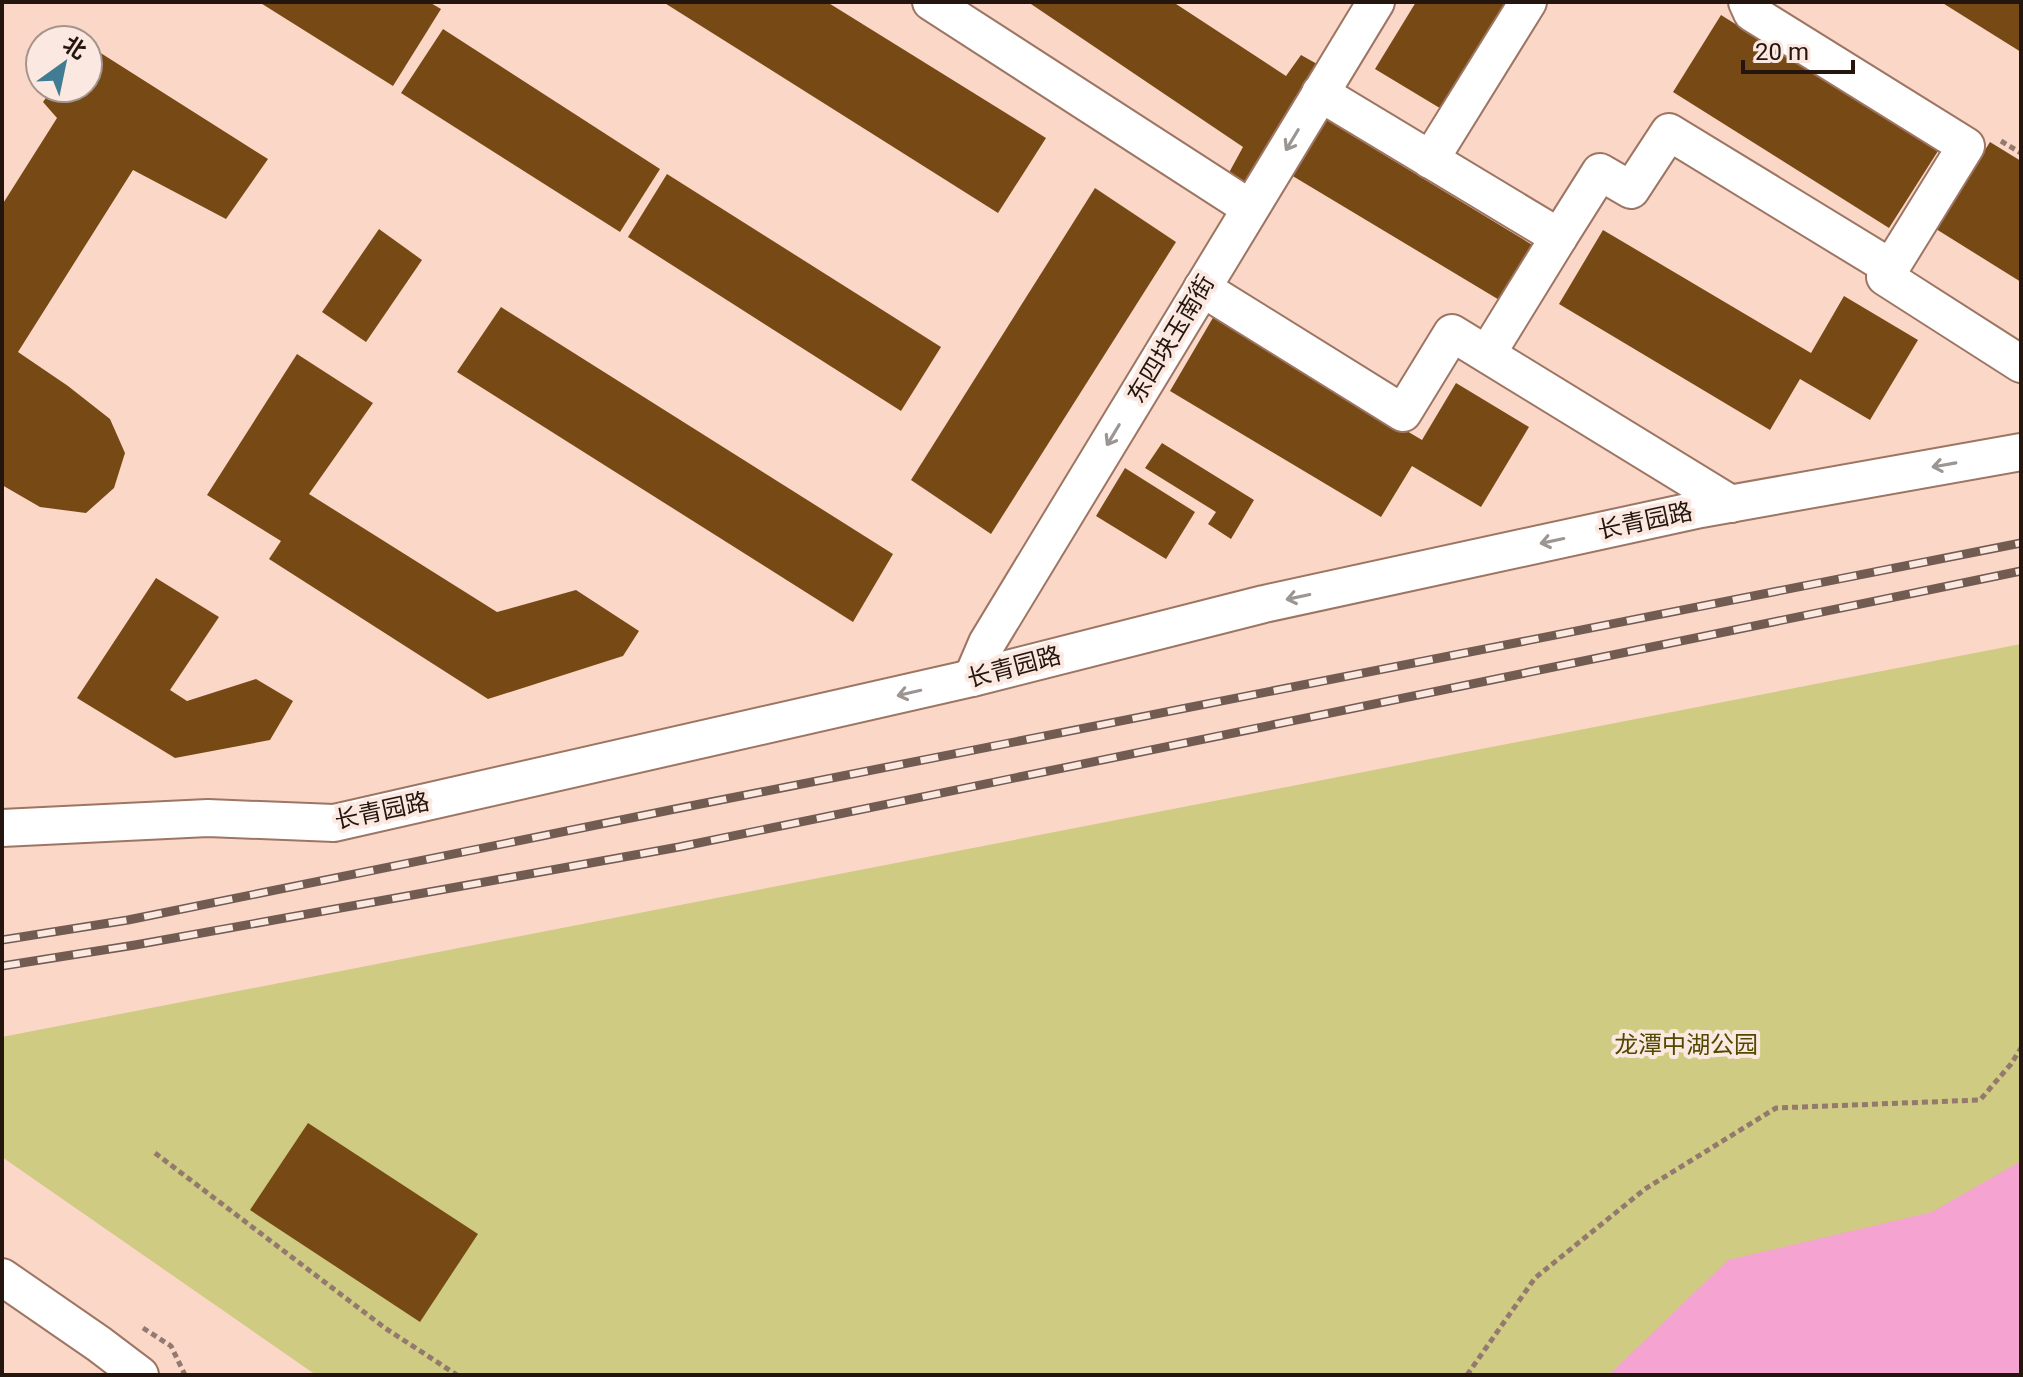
<svg xmlns="http://www.w3.org/2000/svg" width="2023" height="1377" font-family="Roboto,'Noto Sans SC',sans-serif">
<style>
.green{fill:#cfcb82}
.water{fill:#f5a3d1}
.building{fill:#774a15}
.lines{fill:none;stroke-linecap:round;stroke-linejoin:round}
.minor-casing{stroke:#9d7563;stroke-width:40}
.path{stroke:#93796e;stroke-width:5;stroke-dasharray:6 4;stroke-linecap:butt}
.minor{stroke:#fff;stroke-width:36}
.rail-casing{stroke:#725c52;stroke-width:9}
.rail{stroke:#fbe9e1;stroke-width:6;stroke-dasharray:18;stroke-linecap:butt}
.oneway{stroke:#9c9693}
.labels{text-anchor:middle;stroke-width:8;stroke-linejoin:round;paint-order:stroke}
.street-label{font-size:24px;fill:#24150e;stroke:#fbe9e1}
.park-label{font-size:24px;fill:#4f4a00;stroke:#fbe9e1}
</style>
<rect width="100%" height="100%" fill="#fbd7c8"/>
<path class="green" d="M2021 644V1375H316L2 1157V1037Z"/>
<path class="water" d="M2021 1161V1375H1609L1728 1260 1932 1212Z"/>
<g class="building">
<path d="M259 2H429L441 9 393 86Z"/>
<path d="M663 2H827L1046 138 998 213Z"/>
<path d="M1028 2H1173L1286 76 1301 55 1326 69 1251 195 1225 180 1243 147Z"/>
<path d="M1416 2H1518L1448 113 1375 69Z"/>
<path d="M1941 2H2021V52Z"/>
<path d="M1721 15 1938 151 1889 228 1673 92Z"/>
<path d="M443 29 660 169 620 232 401 93Z"/>
<path d="M88 45 268 159 226 219 133 170 18 352 68 386 110 419 125 453 114 488 86 513 40 507 2 485V205L57 118 43 102 53 88H88Z"/>
<path d="M1325 119 1539 249 1506 304 1291 175Z"/>
<path d="M1990 142 2021 161V282L1936 229Z"/>
<path d="M667 174 941 347 901 411 628 237Z"/>
<path d="M1095 188 1176 242 991 534 911 480Z"/>
<path d="M379 229 422 260 366 342 322 312Z"/>
<path d="M1603 230 1811 353 1844 296 1918 340 1870 420 1800 379 1770 430 1559 304Z"/>
<path d="M501 307 893 554 853 622 457 372Z"/>
<path d="M1214 316 1422 440 1456 383 1529 427 1481 507 1412 466 1381 517 1170 391Z"/>
<path d="M297 354 373 403 309 494 497 612 576 590 639 631 623 656 488 699 269 559 281 541 207 495Z"/>
<path d="M1162 443 1254 500 1231 539 1208 524 1216 512 1145 468Z"/>
<path d="M1125 468 1195 512 1166 559 1096 516Z"/>
<path d="M156 578 219 617 170 690 187 701 256 679 293 701 270 740 175 758 77 698Z"/>
<path d="M308 1123 478 1234 420 1322 250 1210Z"/>
</g>
<g class="lines">
<g class="minor-casing">
<g id="minor">
<path d="M931 2 1250 208"/>
<path d="M1747 2 1752 13 1966 146 1885 277 2021 364"/>
<path d="M1320 93 1559 237 1600 172 1631 190 1669 132 1890 267"/>
<path d="M1430 160 1528 2"/>
<path d="M1202 288 1403 413 1452 333 1731 504"/>
<path d="M1487 354 1559 237"/>
<path d="M972 678 987 643 1376 2"/>
<path d="M2 828 208 818 334 823 972 678 1264 604 1701 509 2021 452"/>
<path d="M2 1277 99 1344 140 1375"/>
</g>
</g>
<g class="path">
<path d="M2001 141 2021 153"/>
<path d="M155 1153 385 1328 457 1375"/>
<path d="M143 1328 171 1346 185 1375"/>
<path d="M1467 1375 1535 1278 1645 1189 1776 1108 1980 1100 2011 1064 2021 1048"/>
</g>
<use href="#minor" class="minor"/>
<g class="rail-casing">
<g id="rail">
<path d="M2 940 128 920 670 810 2021 543"/>
<path d="M2 966 135 945 679 847 2021 571"/>
</g>
</g>
<use href="#rail" class="rail"/>
</g>
<defs><path id="oneway-shaft" d="M-6 0H5M1.5-3L5.5 0L1.5 3" fill="none" stroke-width="1.6" stroke-linecap="round" stroke-linejoin="round" transform="scale(2)"/></defs>
<g class="oneway">
<use href="#oneway-shaft" transform="translate(1292 140) rotate(121)"/>
<use href="#oneway-shaft" transform="translate(1113 435) rotate(121)"/>
<use href="#oneway-shaft" transform="translate(1944 465) rotate(170)"/>
<use href="#oneway-shaft" transform="translate(1552 541) rotate(168)"/>
<use href="#oneway-shaft" transform="translate(1298 597) rotate(168)"/>
<use href="#oneway-shaft" transform="translate(909 693) rotate(167)"/>
</g>
<g class="labels">
<g class="street-label">
<text transform="translate(1171 339) rotate(-59)" y="8">东四块玉南街</text>
<text transform="translate(1645 521) rotate(-12)" y="8">长青园路</text>
<text transform="translate(1014 667) rotate(-15)" y="8">长青园路</text>
<text transform="translate(382 811) rotate(-12)" y="8">长青园路</text>
</g>
<g class="park-label">
<text x="1686" y="1053">龙潭中湖公园</text>
</g>
</g>
<rect width="2023" height="1377" fill="none" stroke="#24150e" stroke-width="8"/>
<g transform="translate(64 64) rotate(33)"><circle r="38" fill="#fbe9e1" stroke="#a5948d" stroke-width="2"/>
<path d="M0-6L14 30L0 20L-14 30Z" fill="#407c93"/>
<text y="-12" font-size="22" font-weight="bold" text-anchor="middle" fill="#24150e">北</text>
</g>
<path d="M1743 60v12h110v-12" fill="none" stroke="#24150e" stroke-width="4"/>
<text x="1755" y="60" font-size="24" fill="#24150e" stroke="#fbe9e1" stroke-width="6" paint-order="stroke">20 m</text>
</svg>
